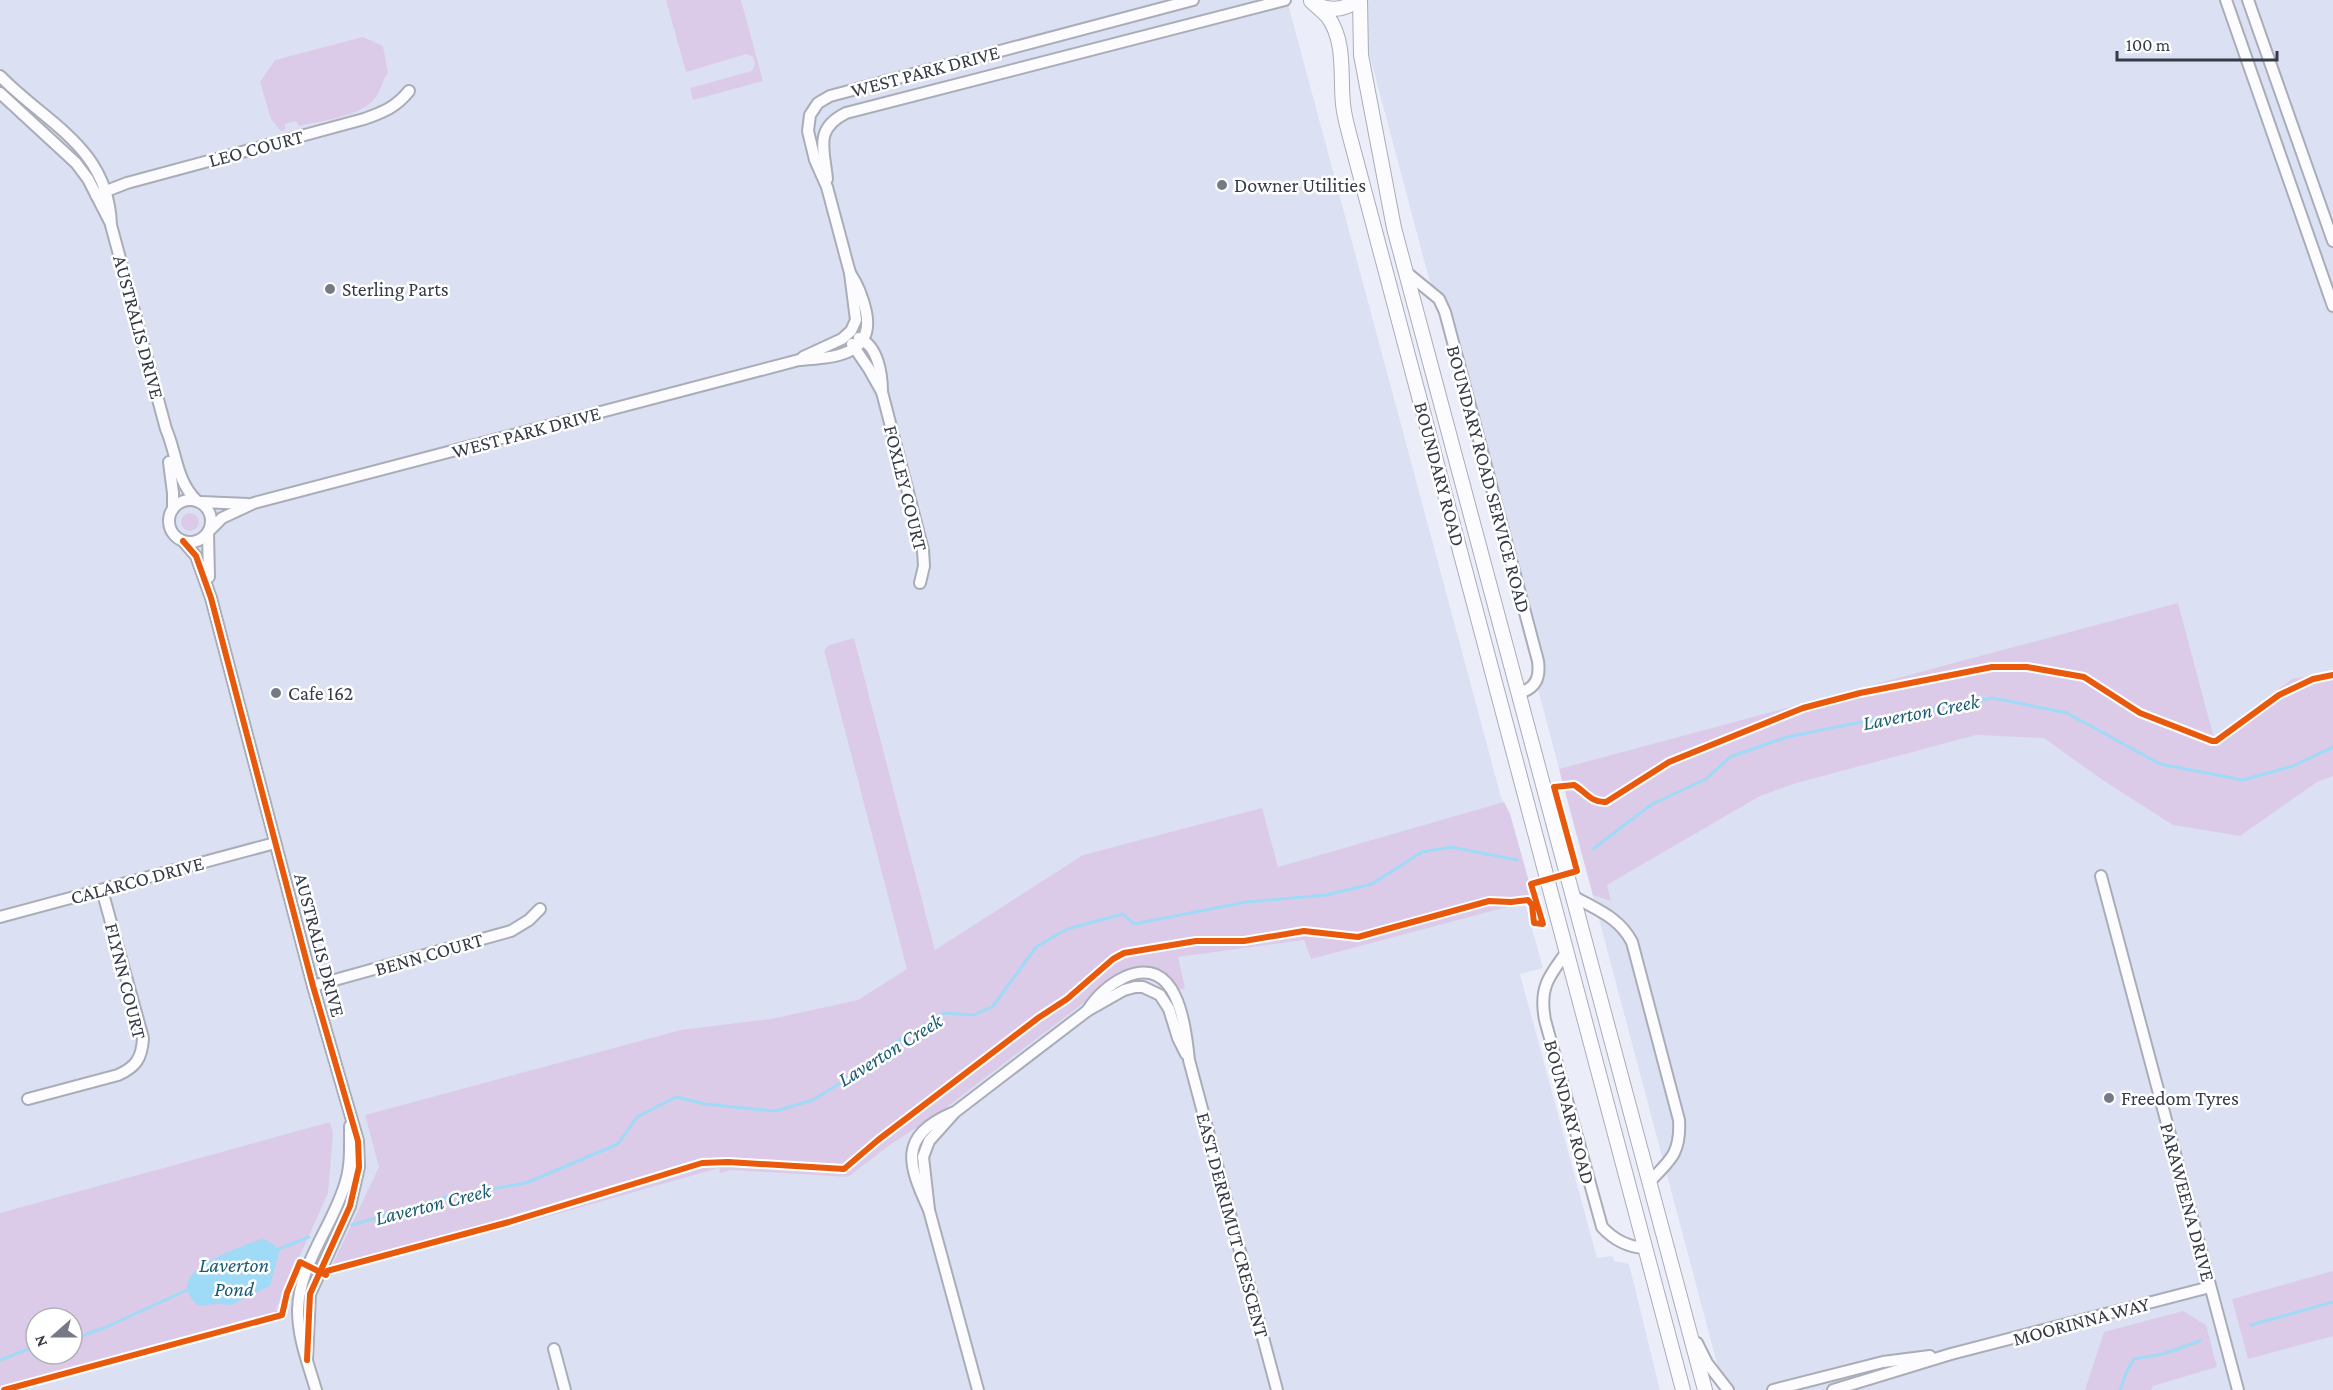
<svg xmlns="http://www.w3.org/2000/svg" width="2333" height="1390" font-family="'Crimson Pro',serif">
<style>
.built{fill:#dbe1f3;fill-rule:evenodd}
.green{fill:#dccbe8;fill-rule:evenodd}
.water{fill:#9fdaf6}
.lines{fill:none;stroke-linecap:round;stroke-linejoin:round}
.stream{stroke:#9fdaf6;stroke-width:3}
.minor-casing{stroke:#aaadb8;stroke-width:14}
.major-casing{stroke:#aaadb8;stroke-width:16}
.minor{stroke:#fcfcfe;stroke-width:10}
.major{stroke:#fcfcfe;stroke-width:14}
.cycleway-casing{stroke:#fff;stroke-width:10}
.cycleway{stroke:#e8590c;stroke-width:6}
.poi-dot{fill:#767a86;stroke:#fff;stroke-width:2}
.labels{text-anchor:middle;stroke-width:5;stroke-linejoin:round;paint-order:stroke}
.street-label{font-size:20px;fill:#373b48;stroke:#fff}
.poi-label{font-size:20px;fill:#373b48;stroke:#fff;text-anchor:start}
.water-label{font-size:21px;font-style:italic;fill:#1a5c74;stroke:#fff}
</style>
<rect width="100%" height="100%" fill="#ebeef9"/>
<g class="built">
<path d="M0 0H1287L1501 797 1510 814 1534 900 1525 903 1543 968 1520 974 1597 1258 1613 1256 1614 1261 1629 1264 1660 1390H0ZM36 1318H72V1354H36Z"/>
<path d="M1355 0H2333V1390H1724Z"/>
</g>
<g class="green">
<path d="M666 0H741L763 81 693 100 690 88 752 71 755 64 753 57 746 54 686 72Z"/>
<path d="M363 37 383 46 388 73C382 81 381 91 375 98 362 116 321 121 299 126L296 121 285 124V130L281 131 271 119 260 82 275 60Z"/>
<circle cx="190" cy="522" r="9"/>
<path d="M2178 603 2214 738 2292 679 2333 672V776L2317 782 2240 836 2173 825 2104 781 2044 738 1976 735 1793 784 1760 796 1607 885 1611 901 1593 895 1559 769Z"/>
<path d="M854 638 935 950 1083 855 1262 808 1278 867 1504 802 1510 814 1534 900 1311 959 1304 940 1178 957 1185 988 1179 990C1168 972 1149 964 1128 969L935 1116 894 1142 848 1177 731 1170 720 1173 719 1168 489 1233 488 1230 328 1274 379 1167 365 1115 681 1030 771 1019 858 1000 907 969 824 650 829 645Z"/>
<path d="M330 1122 333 1133 328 1193 276 1309 279 1320 20 1390H0V1213ZM36 1318H72V1354H36Z"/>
<path d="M2333 1271V1336L2248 1359 2232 1299Z"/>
<path d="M2183 1311 2206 1325 2217 1367 2153 1386 2151 1390H2085L2104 1332Z"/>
</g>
<path class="water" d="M262 1239C269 1241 277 1245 279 1253L270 1286 231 1305 216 1304 198 1306C193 1300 187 1294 187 1286 187 1265 245 1245 262 1239Z"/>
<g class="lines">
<g class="stream">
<path d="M1593 849 1652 804 1706 779 1730 757 1787 737 1916 711 1993 698 2067 713 2160 764 2243 780 2293 766 2333 747"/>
<path d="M352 1225 446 1197 526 1183 618 1144 637 1117 676 1097 705 1104 775 1111 813 1100 861 1070 894 1043 944 1013 974 1015 993 1006 1036 947 1067 929 1123 914 1134 924 1246 902 1326 895 1372 884 1422 852 1451 847 1517 860"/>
<path d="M274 1251 309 1237"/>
<path d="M2251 1325 2333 1302"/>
<path d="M72 1339 104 1328 189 1289"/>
<path d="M0 1360 36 1346"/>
<path d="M2120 1390 2126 1373 2134 1359 2163 1354 2200 1341"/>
</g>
<g class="minor-casing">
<g id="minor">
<path d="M2226 0 2333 306"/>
<path d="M2248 0 2333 241"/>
<path d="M0 76C48 125 108 147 111 225L166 429C177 454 176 481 197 501"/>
<path d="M0 93 76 163 88 179 110 222"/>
<path d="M827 179C824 148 814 129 846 113L1285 0"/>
<path d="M96 195 127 183 364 119C384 112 396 107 409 91"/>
<path d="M1406 272 1439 299 1445 312 1538 661C1540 677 1537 687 1520 693"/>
<path d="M859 338C878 346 882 374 882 392"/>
<path d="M852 344 869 369 882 392 923 550 924 566 920 583"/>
<path d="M803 357 842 339 851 331 856 320 850 273 827 187 815 160 808 131 810 115 818 103 830 96 1193 0"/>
<path d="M169 462 173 493V509"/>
<circle cx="190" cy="521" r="21"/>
<path d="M201 502 248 504"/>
<path d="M210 530 222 518 254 503 799 360C831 358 875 356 866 312 863 298 858 285 850 273"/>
<path d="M208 533 209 577"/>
<path d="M183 541 196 556 211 598 313 986 358 1141 359 1167 350 1206 310 1294 307 1360"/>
<path d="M2101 876 2238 1390"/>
<path d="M1573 896C1597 910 1619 917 1632 942L1679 1120C1681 1152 1671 1160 1650 1181"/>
<path d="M0 917 275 843"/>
<path d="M1566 953C1548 977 1539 989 1545 1020L1602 1227C1614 1240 1627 1247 1645 1248"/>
<path d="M313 986 511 931 529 920 540 909"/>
<path d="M1087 1011C1096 997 1110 984 1125 977 1178 954 1185 1025 1189 1060L1277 1390"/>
<path d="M28 1099 118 1075C136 1067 142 1058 143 1038L102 890"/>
<path d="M952 1113C898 1137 908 1164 929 1210L978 1390"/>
<path d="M929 1210 923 1157 929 1141 955 1112 1087 1011 1124 990 1135 987H1143L1160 995 1169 1009 1178 1038 1186 1054"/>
<path d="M1697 1343 1707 1363 1728 1390"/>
<path d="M554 1349 565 1390"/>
<path d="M316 1390C308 1363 298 1338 298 1310 299 1263 334 1225 346 1181 351 1164 350 1145 350 1126"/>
<path d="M1773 1390 1883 1362 1930 1356"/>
<path d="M1833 1390 1951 1354 2210 1287"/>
</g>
</g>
<g class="major-casing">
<g id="major">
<path d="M1360 0 1361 55 1394 228 1705 1390"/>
<path d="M1311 1C1316 6 1323 11 1328 17 1346 42 1340 76 1343 104 1344 115 1347 126 1350 137L1683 1390"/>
<path d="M1317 5C1331 11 1345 10 1357 0"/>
</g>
</g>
<use href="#minor" class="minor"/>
<use href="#major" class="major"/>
<g class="cycleway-casing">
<g id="cycleway">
<path d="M183 541 196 556 211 598 313 986 358 1141 359 1167 350 1206 310 1294 307 1360"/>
<path d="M4 1390 282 1315 287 1293 300 1262 326 1275 327 1271 509 1222 702 1163 728 1162 844 1169 878 1140 1038 1018 1067 999 1113 959 1124 953 1196 941H1244L1304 931 1358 937 1489 901 1511 902 1528 900 1532 905 1534 923 1543 924 1531 884 1577 871 1554 787 1574 785C1585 791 1591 803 1606 802L1669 762 1803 708 1860 693 1992 667H2027L2084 677 2140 713 2212 741H2216L2279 695 2313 679 2333 675"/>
</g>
</g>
<use href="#cycleway" class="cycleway"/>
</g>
<g class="poi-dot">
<circle cx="1222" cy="185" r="6"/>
<circle cx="330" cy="289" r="6"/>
<circle cx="276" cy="693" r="6"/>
<circle cx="2109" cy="1098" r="6"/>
</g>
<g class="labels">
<g class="street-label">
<text transform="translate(925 71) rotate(-15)" y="7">WEST PARK DRIVE</text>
<text transform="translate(256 148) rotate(-15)" y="7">LEO COURT</text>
<text transform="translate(139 327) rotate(75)" y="7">AUSTRALIS DRIVE</text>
<text transform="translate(526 432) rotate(-15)" y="7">WEST PARK DRIVE</text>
<text transform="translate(1440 474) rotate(75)" y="7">BOUNDARY ROAD</text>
<text transform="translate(1489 479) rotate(75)" y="7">BOUNDARY ROAD SERVICE ROAD</text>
<text transform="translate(906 488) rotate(76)" y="7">FOXLEY COURT</text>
<text transform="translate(137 880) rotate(-15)" y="7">CALARCO DRIVE</text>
<text transform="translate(320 945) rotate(75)" y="7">AUSTRALIS DRIVE</text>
<text transform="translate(429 954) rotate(-16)" y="7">BENN COURT</text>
<text transform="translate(126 981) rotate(76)" y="7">FLYNN COURT</text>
<text transform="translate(1570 1112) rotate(75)" y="7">BOUNDARY ROAD</text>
<text transform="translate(2188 1202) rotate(75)" y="7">PARAWEENA DRIVE</text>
<text transform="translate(1233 1225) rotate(75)" y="7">EAST DERRIMUT CRESCENT</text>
<text transform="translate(2081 1321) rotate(-15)" y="7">MOORINNA WAY</text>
</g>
<g class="poi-label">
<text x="1234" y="192">Downer Utilities</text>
<text x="342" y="296">Sterling Parts</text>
<text x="288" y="700">Cafe 162</text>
<text x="2121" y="1105">Freedom Tyres</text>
</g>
<g class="water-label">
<text transform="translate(1921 712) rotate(-11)" y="7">Laverton Creek</text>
<text transform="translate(890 1050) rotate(-32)" y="7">Laverton Creek</text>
<text transform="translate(433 1204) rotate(-14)" y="7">Laverton Creek</text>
<text x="234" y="1272">Laverton<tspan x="234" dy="24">Pond</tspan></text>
</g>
</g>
<g transform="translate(54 1336) rotate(249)"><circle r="28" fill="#ffffff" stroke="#afb1b6" stroke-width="1.5"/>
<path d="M0-4.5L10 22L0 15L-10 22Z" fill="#767a86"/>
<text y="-9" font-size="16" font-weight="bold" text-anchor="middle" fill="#373b48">N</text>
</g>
<path d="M2117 51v9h160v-9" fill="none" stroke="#373b48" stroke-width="3"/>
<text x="2126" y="51" font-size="18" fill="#373b48" stroke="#ffffff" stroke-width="4.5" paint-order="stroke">100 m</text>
</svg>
